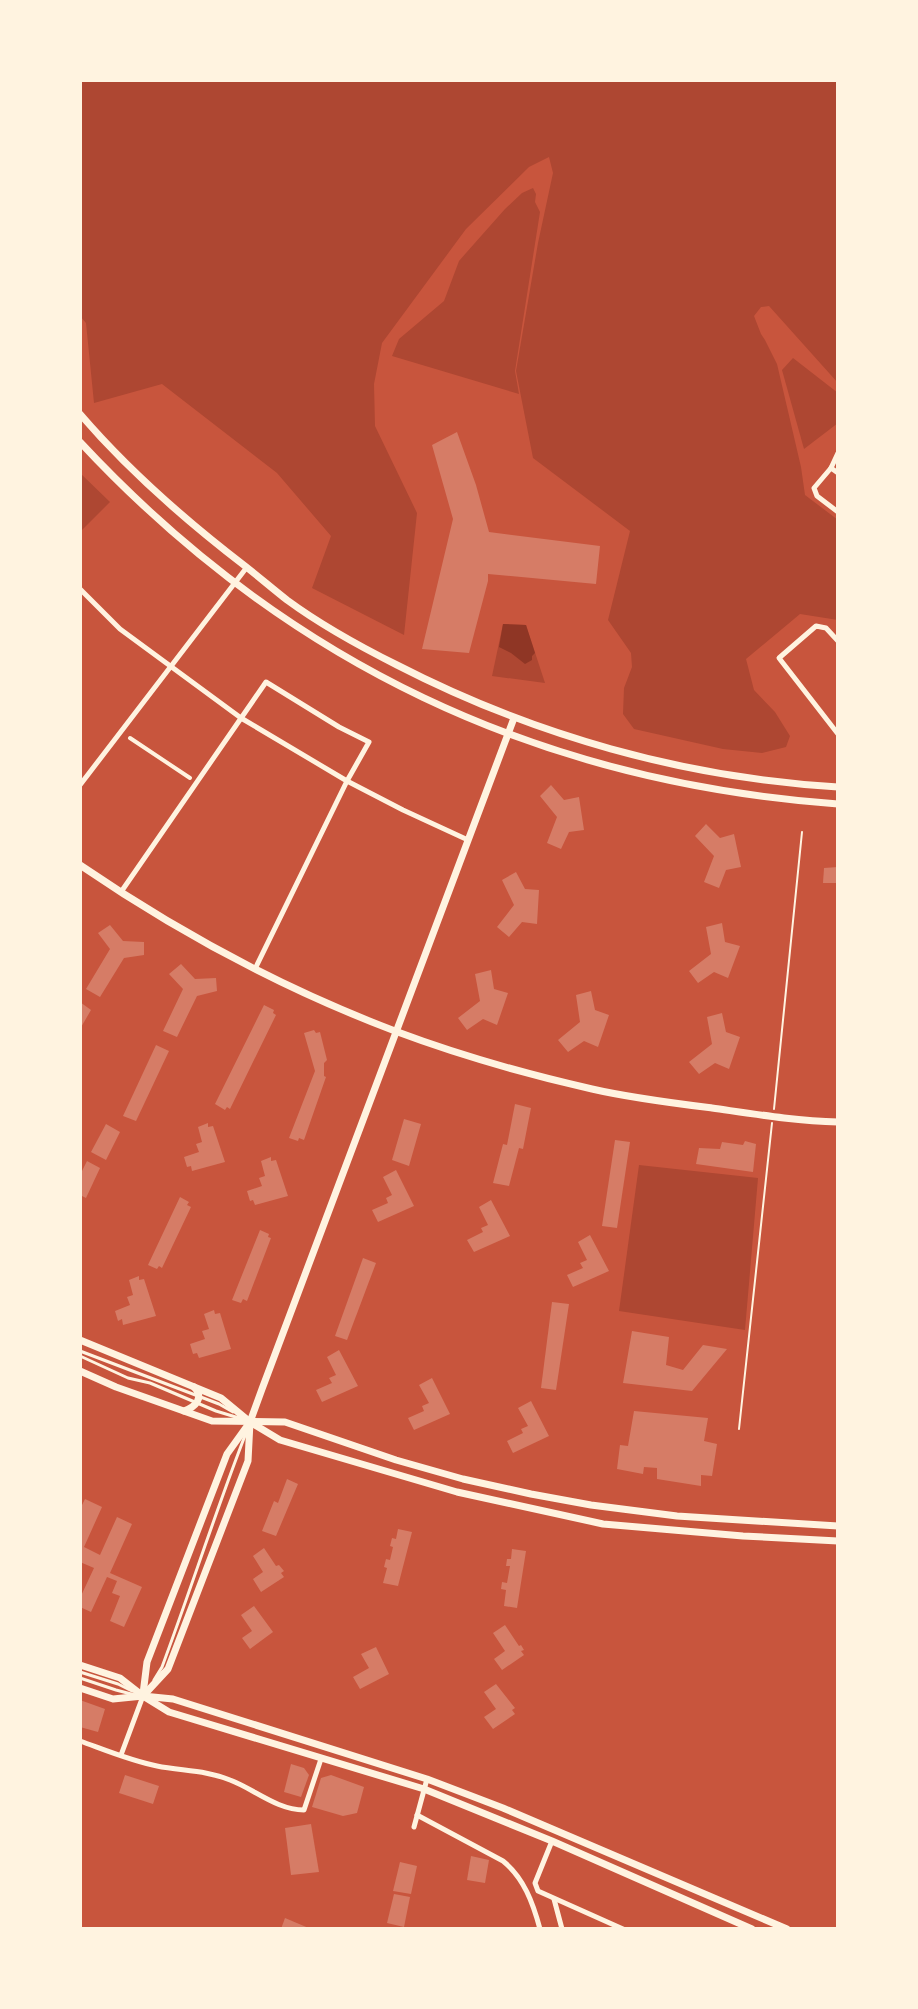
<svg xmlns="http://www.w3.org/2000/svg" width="918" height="2009" font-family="'PT Serif',serif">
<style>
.green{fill:#ae4732}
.water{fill:#8f3625}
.building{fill:#d67c66}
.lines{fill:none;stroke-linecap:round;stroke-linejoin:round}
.path{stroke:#fff3e0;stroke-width:2}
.service{stroke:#fff3e0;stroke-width:3}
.pedestrian{stroke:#fff3e0;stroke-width:4}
.minor{stroke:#fff3e0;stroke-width:5}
.tertiary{stroke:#fff3e0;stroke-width:7}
</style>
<rect width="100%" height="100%" fill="#c8553d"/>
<g class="green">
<path d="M80 80H838V383L769 306 761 307 754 316 761 334 765 340 777 364 801 467 805 495 838 520V620L800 614 746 659 754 690 775 712 790 736 786 747 762 753 723 749 634 729 623 714 624 688 632 667 631 653 608 620 630 531 533 458 516 371 538 243 553 173 549 157 529 167 466 229 382 343 374 384 375 426 417 513 404 635 312 588 331 536 277 473 162 384 94 403 86 323 80 316Z"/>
<path d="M533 188 536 194 535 202 540 212 515 371 519 394 392 356 399 339 444 301 459 261 466 253 505 209 522 193Z"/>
<path d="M793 358 838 393V423L804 449 782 370Z"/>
<path d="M80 473 110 502 80 532Z"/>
<path d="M503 624 526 625 545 683 492 676Z"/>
<path d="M639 1165 758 1178 745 1330 619 1311Z"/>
</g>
<path class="water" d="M503 624 526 625 535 653 532 656V660L525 664 511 653 499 647Z"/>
<g class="building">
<path d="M457 432 476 485 489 532 600 546 596 584 488 574V581L469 653 422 649 453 519 432 445Z"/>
<path d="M551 785 564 800 579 797 584 830 569 832 561 849 547 843 557 817 540 796Z"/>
<path d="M706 824 720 838 734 834 741 867 726 870 719 888 704 882 714 856 695 836Z"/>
<path d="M838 867V883H823L824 868Z"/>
<path d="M516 872 525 889 539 890 537 924 522 922 509 937 497 927 514 905 502 880Z"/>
<path d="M722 923 725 942 740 946 728 978 714 972 698 983 689 971 711 954 706 927Z"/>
<path d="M110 925 123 941 144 942V955L124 958 100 997 86 989 110 949 98 933Z"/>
<path d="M181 964 195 979 216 978 217 991 197 996 177 1037 163 1031 183 989 169 974Z"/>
<path d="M491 970 494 989 508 993 497 1025 483 1019 467 1030 458 1018 480 1001 475 974Z"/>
<path d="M591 991 595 1010 609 1015 598 1047 584 1041 568 1052 558 1040 580 1022 576 995Z"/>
<path d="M80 1002 91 1010 80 1029Z"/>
<path d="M264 1005 274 1010 273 1013 276 1015 230 1109 227 1107 225 1110 215 1104Z"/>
<path d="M722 1013 726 1032 740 1037 729 1069 715 1063 699 1074 689 1062 712 1044 707 1017Z"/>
<path d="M314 1030 316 1033 320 1032 327 1060 324 1063V1076L326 1077 304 1140 299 1138 298 1141 289 1138 315 1071 304 1033Z"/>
<path d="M156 1045 169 1051 136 1121 123 1116Z"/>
<path d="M515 1104 531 1108 523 1149 519 1148 509 1186 493 1183 503 1144 507 1145Z"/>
<path d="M404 1119 421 1124 409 1166 392 1160Z"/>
<path d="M208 1123V1127L213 1126 225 1162 192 1171 191 1166 187 1167 184 1157 199 1152 196 1144 202 1142 198 1127Z"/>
<path d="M106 1124 120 1132 106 1160 91 1152Z"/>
<path d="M615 1140 630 1142 617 1228 602 1226Z"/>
<path d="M745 1141 756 1144 753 1172 696 1164 699 1148 720 1149 722 1142 743 1145Z"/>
<path d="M271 1157V1161L276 1160 288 1196 255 1205 253 1200 250 1201 247 1191 262 1186 259 1178 265 1176 261 1161Z"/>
<path d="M87 1161 100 1168 86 1198 80 1195V1175Z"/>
<path d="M396 1170 414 1206 378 1222 372 1210 388 1203 386 1198 392 1195 383 1177Z"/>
<path d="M180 1197 189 1202 187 1205 191 1207 162 1268 159 1266 157 1269 148 1265Z"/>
<path d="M491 1200 510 1236 474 1252 467 1240 483 1232 481 1228 488 1225 479 1207Z"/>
<path d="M260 1230 269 1234 268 1237 271 1238 247 1301 243 1299 241 1303 232 1300Z"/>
<path d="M590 1235 609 1271 573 1287 567 1275 583 1268 580 1263 587 1260 578 1242Z"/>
<path d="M363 1258 376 1263 347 1340 335 1336Z"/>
<path d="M139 1276V1280L144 1279 156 1316 123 1325 122 1319 118 1321 115 1311 130 1305 127 1297 133 1295 129 1280Z"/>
<path d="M552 1302 569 1304 556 1390 541 1388Z"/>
<path d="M214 1310 215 1314 220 1313 231 1349 199 1358 197 1353 193 1354 190 1344 205 1339 202 1331 209 1329 204 1314Z"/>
<path d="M632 1331 669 1337 666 1365 683 1370 703 1345 727 1349 692 1391 623 1383Z"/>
<path d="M339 1350 358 1386 322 1402 316 1390 332 1383 329 1378 336 1375 327 1357Z"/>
<path d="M432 1378 450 1414 414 1430 408 1418 424 1411 422 1406 429 1403 419 1385Z"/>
<path d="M531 1401 549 1436 513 1453 507 1441 523 1433 521 1429 528 1426 518 1408Z"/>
<path d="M634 1411 708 1418 704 1441 717 1444 712 1476 701 1475V1486L657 1479V1468L644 1467 643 1474 617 1469 620 1445 628 1446Z"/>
<path d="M287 1479 298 1484 276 1536 262 1531 274 1501 278 1503Z"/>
<path d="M85 1499 102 1507 84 1547 100 1555 117 1517 132 1524 110 1573 142 1587 124 1627 110 1621 120 1596 112 1593 117 1581 107 1577 91 1612 80 1607V1598L94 1568 80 1562V1509Z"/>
<path d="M398 1529 412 1532 398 1586 383 1583 387 1568 384 1567 386 1559 390 1560 393 1547 390 1546 392 1538 396 1539Z"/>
<path d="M264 1548 276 1566 279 1565 284 1571 281 1573 284 1577 261 1592 253 1579 263 1572 253 1556Z"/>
<path d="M512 1549 526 1551 517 1608 504 1606 506 1590 501 1589 502 1582 507 1583 510 1566H506L507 1559H511Z"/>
<path d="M254 1606 273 1632 250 1649 242 1638 252 1631 241 1615Z"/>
<path d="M505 1625 519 1646 521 1645 524 1650 521 1651 524 1655 502 1670 494 1659 505 1651 493 1633Z"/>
<path d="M376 1647 389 1674 360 1689 353 1677 369 1668 361 1654Z"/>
<path d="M496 1684 515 1708 512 1710 515 1714 493 1729 484 1717 496 1709 484 1692Z"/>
<path d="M80 1700 105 1709 98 1732 80 1727Z"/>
<path d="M291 1764 304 1768 309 1775 301 1797 284 1792Z"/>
<path d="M125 1775 159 1786 153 1804 119 1793Z"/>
<path d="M331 1775 364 1787 357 1813 343 1816 312 1807 321 1778Z"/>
<path d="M311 1824 319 1872 291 1875 285 1828Z"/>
<path d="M471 1856 489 1860 485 1883 467 1880Z"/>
<path d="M400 1862 417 1866 411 1894 393 1891Z"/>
<path d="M394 1894 410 1897 404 1927 387 1923Z"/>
<path d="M285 1918 311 1929H281Z"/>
</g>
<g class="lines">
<g class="path">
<path d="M774 1109 802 832"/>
<path d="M739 1429 772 1123"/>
</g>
<g class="service">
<path d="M80 1351 219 1404 233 1412"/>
<path d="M80 1356 128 1378 150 1383 216 1411 239 1418"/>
<path d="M80 1672 118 1684 132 1691"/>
<path d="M80 1678 116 1690 135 1695"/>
<path d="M154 1680 162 1667C191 1589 216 1510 246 1433"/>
</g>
<path class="pedestrian" d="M130 738 190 778"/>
<g class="minor">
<path d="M838 453 831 468 814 488 817 496 838 512"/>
<path d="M831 468 838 473"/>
<path d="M80 589 120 629 241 718 347 781 403 810 468 840"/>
<path d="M838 641 826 628 816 626 779 658 838 734"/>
<path d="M80 785 247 567"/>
<path d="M121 892 266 682 339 727 369 742 347 781 255 969"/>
<path d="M80 1741C105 1750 131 1761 157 1766 181 1771 206 1770 230 1780 254 1789 277 1810 304 1810L321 1759"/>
<path d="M121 1755 143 1696"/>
<path d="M417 1815 503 1861C524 1878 533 1903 540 1929"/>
<path d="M414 1827 427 1779"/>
<path d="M552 1841 535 1883 538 1891 623 1929"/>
<path d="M554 1899 562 1929"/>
</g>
<g class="tertiary">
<path d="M80 414C129 471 185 520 245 566 259 577 273 589 287 600 321 625 359 646 397 665 533 735 684 778 838 787"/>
<path d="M80 442C286 663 537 782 838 804"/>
<path d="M80 865C178 932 284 989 395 1031 459 1055 526 1074 592 1089 631 1098 672 1103 712 1108 754 1114 796 1121 838 1122"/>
<path d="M80 1340 221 1398 250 1422 280 1440 457 1492 603 1524 743 1536 838 1541"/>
<path d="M80 1371 116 1387 212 1421 285 1422 396 1460 463 1479 531 1494 591 1505 677 1516 838 1526"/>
<path d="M184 1411C195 1407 205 1398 194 1387"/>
<path d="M80 1665 120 1678 143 1696 169 1712 424 1789 552 1841 752 1929"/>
<path d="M80 1688 113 1699 143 1696 173 1699 427 1779 503 1808 787 1929"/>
<path d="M143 1694 147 1662 227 1454 250 1422"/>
<path d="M143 1696 168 1669 248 1461 250 1422 262 1389 514 718"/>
</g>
</g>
<rect width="918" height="2009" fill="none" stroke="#fff3e0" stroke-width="164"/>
</svg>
